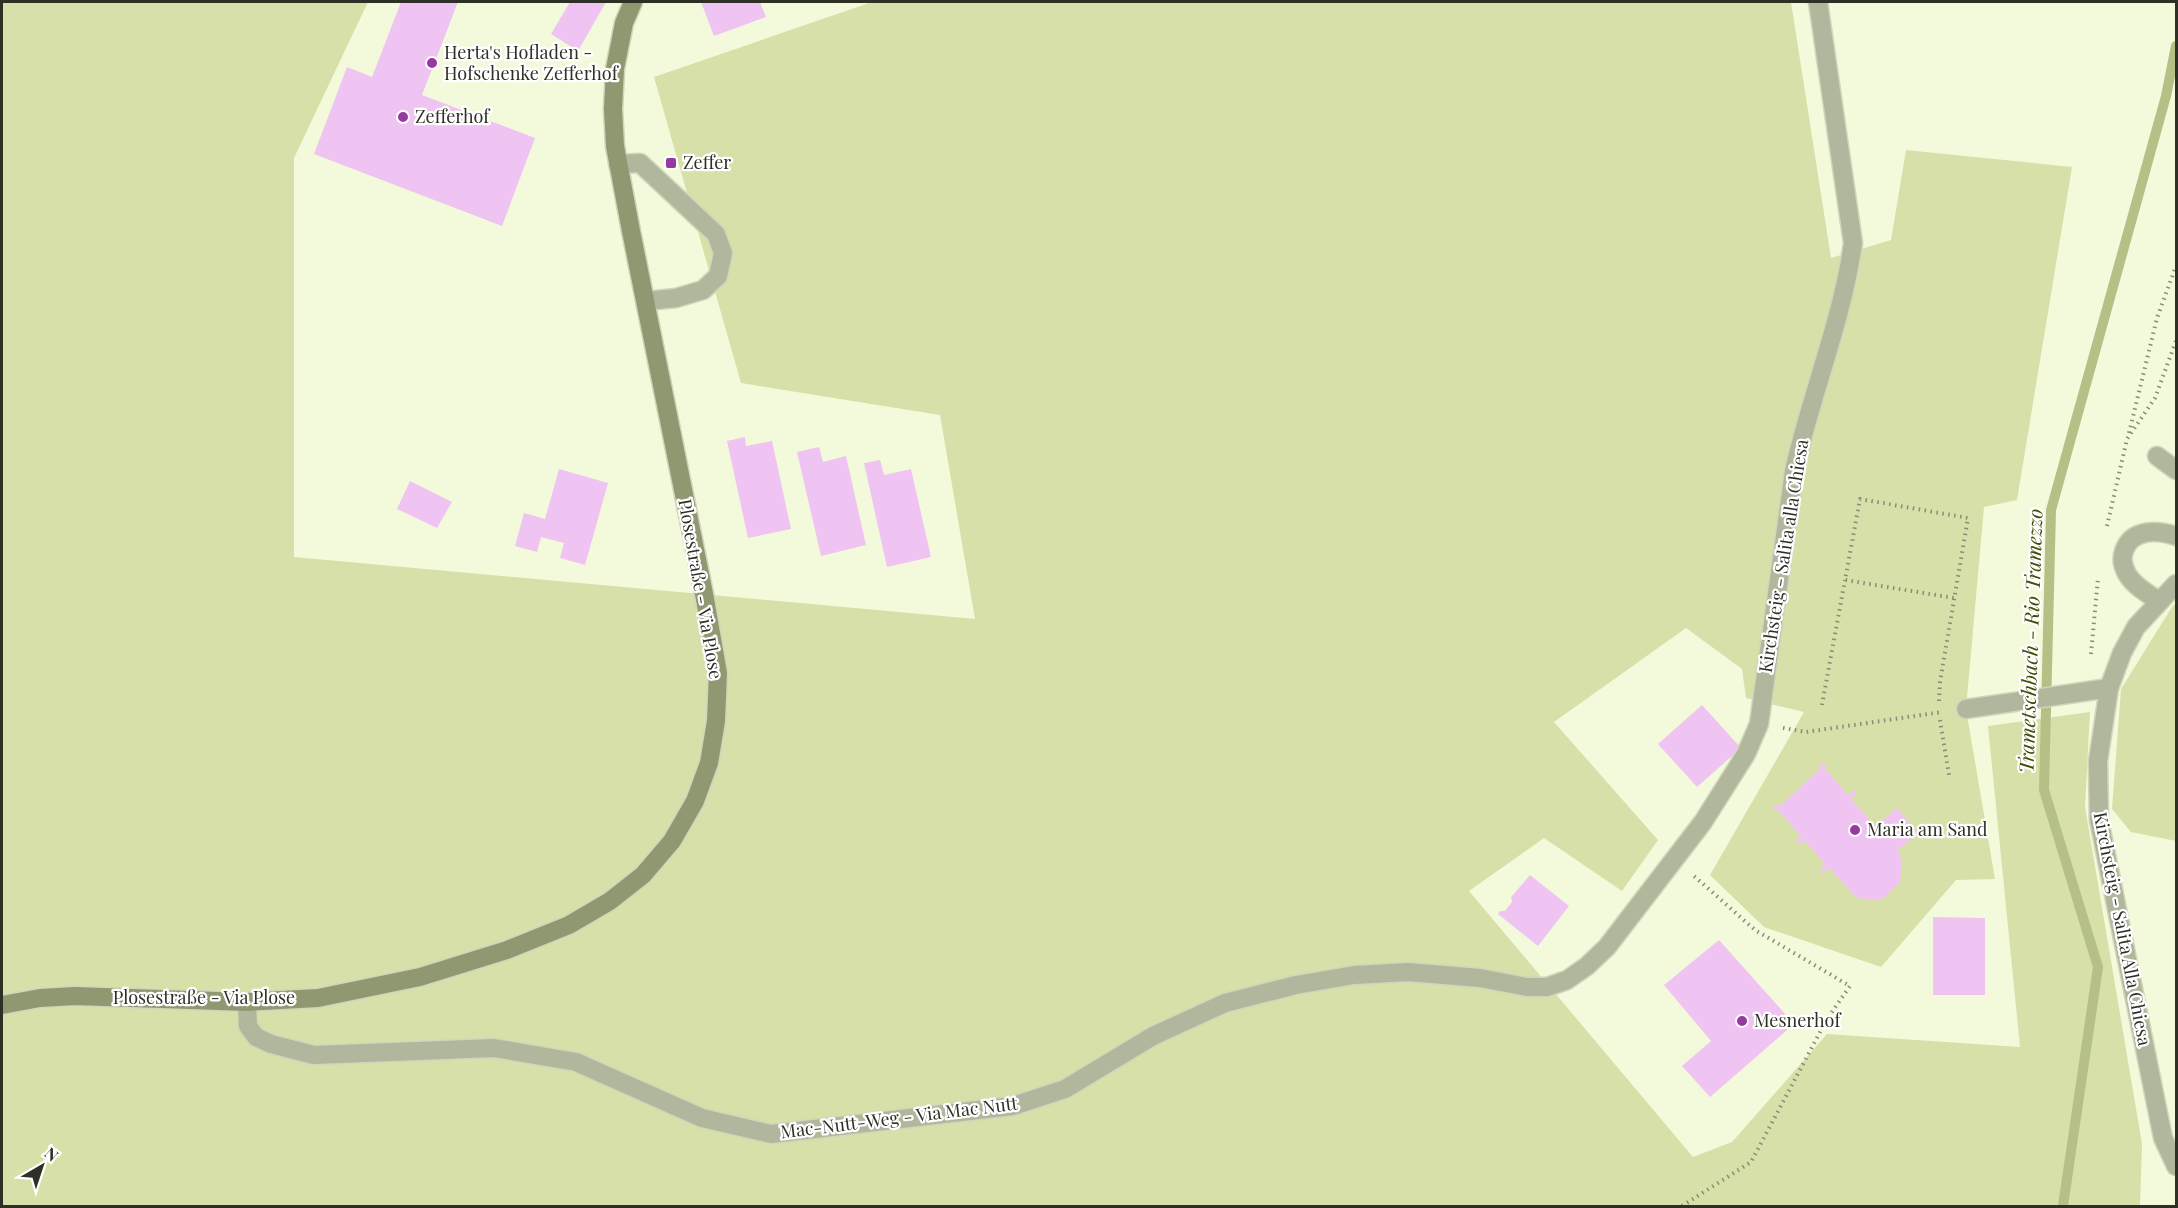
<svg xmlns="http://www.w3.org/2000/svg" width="2178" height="1208" font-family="'Playfair Display',serif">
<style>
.green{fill:#d6e0a8}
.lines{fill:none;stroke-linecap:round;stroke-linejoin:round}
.stream{stroke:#b5c086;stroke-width:10}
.building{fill:#efc3f2}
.lane-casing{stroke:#d0d6ba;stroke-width:21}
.street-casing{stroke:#d0d6ba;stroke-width:21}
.secondary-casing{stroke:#d0d6ba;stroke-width:21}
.path{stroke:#888c78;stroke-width:4;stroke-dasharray:1.5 4.5;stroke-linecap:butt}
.lane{stroke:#b1b79d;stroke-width:18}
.street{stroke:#b1b79d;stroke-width:18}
.secondary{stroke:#909872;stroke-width:18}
.poi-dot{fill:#9839a1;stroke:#fff;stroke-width:2}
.labels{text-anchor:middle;stroke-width:4.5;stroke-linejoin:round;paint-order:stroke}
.poi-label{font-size:18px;fill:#2e3025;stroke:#fff;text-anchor:start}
.street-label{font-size:18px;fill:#2e3025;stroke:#fff}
.water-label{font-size:20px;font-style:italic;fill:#444c06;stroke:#fff}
</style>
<rect width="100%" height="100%" fill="#f3fadb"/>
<g class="green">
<path d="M2 2H368L294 158V557L975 619 940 415 741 383 654 77 872 2H1791L1831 258 1891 240 1906 150 2072 167 2017 500 1984 507 1966 709 1995 879 1956 880 1881 967 1764 927 1710 875 1804 712 1746 698 1742 669 1686 628 1554 722 1658 840 1622 891 1544 838 1469 891 1693 1157 1732 1142 1827 1034 2020 1047 1988 726 2090 712 2085 807 2142 1144 2140 1206H2Z"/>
<path d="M2176 603V841L2131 832 2112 809 2121 689 2172 607Z"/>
</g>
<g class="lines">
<path class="stream" d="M2063 1206 2098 967 2044 790 2051 510 2166 96 2176 46"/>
</g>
<g class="building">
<path d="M401 2H458L422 95 535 138 502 226 314 154 347 67 372 77Z"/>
<path d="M570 2H606L578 51 551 34Z"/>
<path d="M701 2H760L766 17 714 36Z"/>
<path d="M745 437 746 446 772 441 791 529 748 538 727 441Z"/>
<path d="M819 447 823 462 846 456 866 545 821 556 797 452Z"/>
<path d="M880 460 884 475 911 469 931 557 887 567 864 463Z"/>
<path d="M559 469 608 483 585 565 560 558 564 543 541 537 537 552 515 546 524 513 545 519Z"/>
<path d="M410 481 452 502 437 528 397 509Z"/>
<path d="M1702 705 1741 748 1697 787 1658 744Z"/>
<path d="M1821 763H1826L1825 769 1848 795 1854 790 1856 794 1851 799 1876 827 1897 808 1918 833 1897 851 1902 858 1900 883 1881 900 1857 898 1829 868 1823 873 1820 869 1825 864 1804 840 1799 844 1796 840 1801 836 1779 811 1773 810V805L1780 806 1820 769Z"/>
<path d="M1530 875 1569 906 1538 946 1498 914 1500 911H1505L1512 902 1511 897Z"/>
<path d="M1933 917 1985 918V995H1933Z"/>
<path d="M1719 940 1794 1024 1710 1097 1682 1066 1711 1041 1664 985Z"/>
</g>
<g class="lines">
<g class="lane-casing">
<g id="lane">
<path d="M618 164 640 163 716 234 723 253 718 276 703 290 676 298 646 301"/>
<path d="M2157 456 2176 470"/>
<path d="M2159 601C2148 594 2133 585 2127 574 2123 566 2121 560 2124 551 2132 528 2158 530 2176 536"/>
</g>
</g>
<g class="street-casing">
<g id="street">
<path d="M2176 584 2136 627 2122 653 2109 688 2098 761 2099 820 2163 1138 2176 1166"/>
<path d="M1966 709 2109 688"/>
<path d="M247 1002 248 1026 256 1037 271 1044 314 1055 494 1048 576 1062 702 1118 771 1134 1013 1106 1065 1089 1153 1036 1225 1003 1296 985 1354 975 1408 972 1480 978 1527 987H1547L1567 980 1587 966 1607 947 1703 822 1746 754 1759 724 1794 471C1811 395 1842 321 1853 243L1818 2"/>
</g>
</g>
<g class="secondary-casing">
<path id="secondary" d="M2 1005 40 998 75 996 247 1002 318 998 420 977 507 950 569 925 610 901 643 875 672 841 695 801 709 763 716 721 718 673 705 599 631 231 615 146 613 109 615 69 624 23 633 2"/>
</g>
<g class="path">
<path d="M2129 433 2157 318 2176 266"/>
<path d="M2107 526 2127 439 2155 398 2176 341"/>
<path d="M2091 654 2098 578"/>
<path d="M1939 701 1940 682 1968 518 1860 499 1845 580 1954 598"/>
<path d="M1822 705 1845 580"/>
<path d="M1940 720 1949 775"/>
<path d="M1783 728 1806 732 1942 712"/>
<path d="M1682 1206 1751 1162 1827 1019 1850 986 1755 930 1694 876"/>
</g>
<use href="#lane" class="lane"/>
<use href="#street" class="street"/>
<use href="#secondary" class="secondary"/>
</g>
<g class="poi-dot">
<circle cx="432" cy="63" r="6"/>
<circle cx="403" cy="117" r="6"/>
<rect x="665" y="157" width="12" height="12" rx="3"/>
<circle cx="1855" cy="830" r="6"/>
<circle cx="1742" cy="1021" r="6"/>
</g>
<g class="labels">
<g class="poi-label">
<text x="444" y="59">Herta's Hofladen -<tspan x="444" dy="21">Hofschenke Zefferhof</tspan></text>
<text x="415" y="123">Zefferhof</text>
<text x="683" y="169">Zeffer</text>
<text x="1867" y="836">Maria am Sand</text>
<text x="1754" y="1027">Mesnerhof</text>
</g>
<g class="street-label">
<text transform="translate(1784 556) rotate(-81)" y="6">Kirchsteig - Salita alla Chiesa</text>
<text transform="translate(700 589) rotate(80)" y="6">Plosestraße - Via Plose</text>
<text transform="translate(2122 929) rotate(79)" y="6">Kirchsteig - Salita Alla Chiesa</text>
<text x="204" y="1004">Plosestraße - Via Plose</text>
<text transform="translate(899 1118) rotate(-7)" y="6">Mac-Nutt-Weg - Via Mac Nutt</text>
</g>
<g class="water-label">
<text transform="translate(2031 641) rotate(-88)" y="7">Trametschbach - Rio Tramezzo</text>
</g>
</g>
<rect width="2178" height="1208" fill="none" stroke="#2e3025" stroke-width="6"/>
<g transform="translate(42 1166) rotate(39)" stroke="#ffffff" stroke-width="4.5" paint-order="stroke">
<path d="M0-4.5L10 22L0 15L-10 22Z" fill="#2e3025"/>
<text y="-9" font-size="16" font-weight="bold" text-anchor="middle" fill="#2e3025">N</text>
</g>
</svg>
